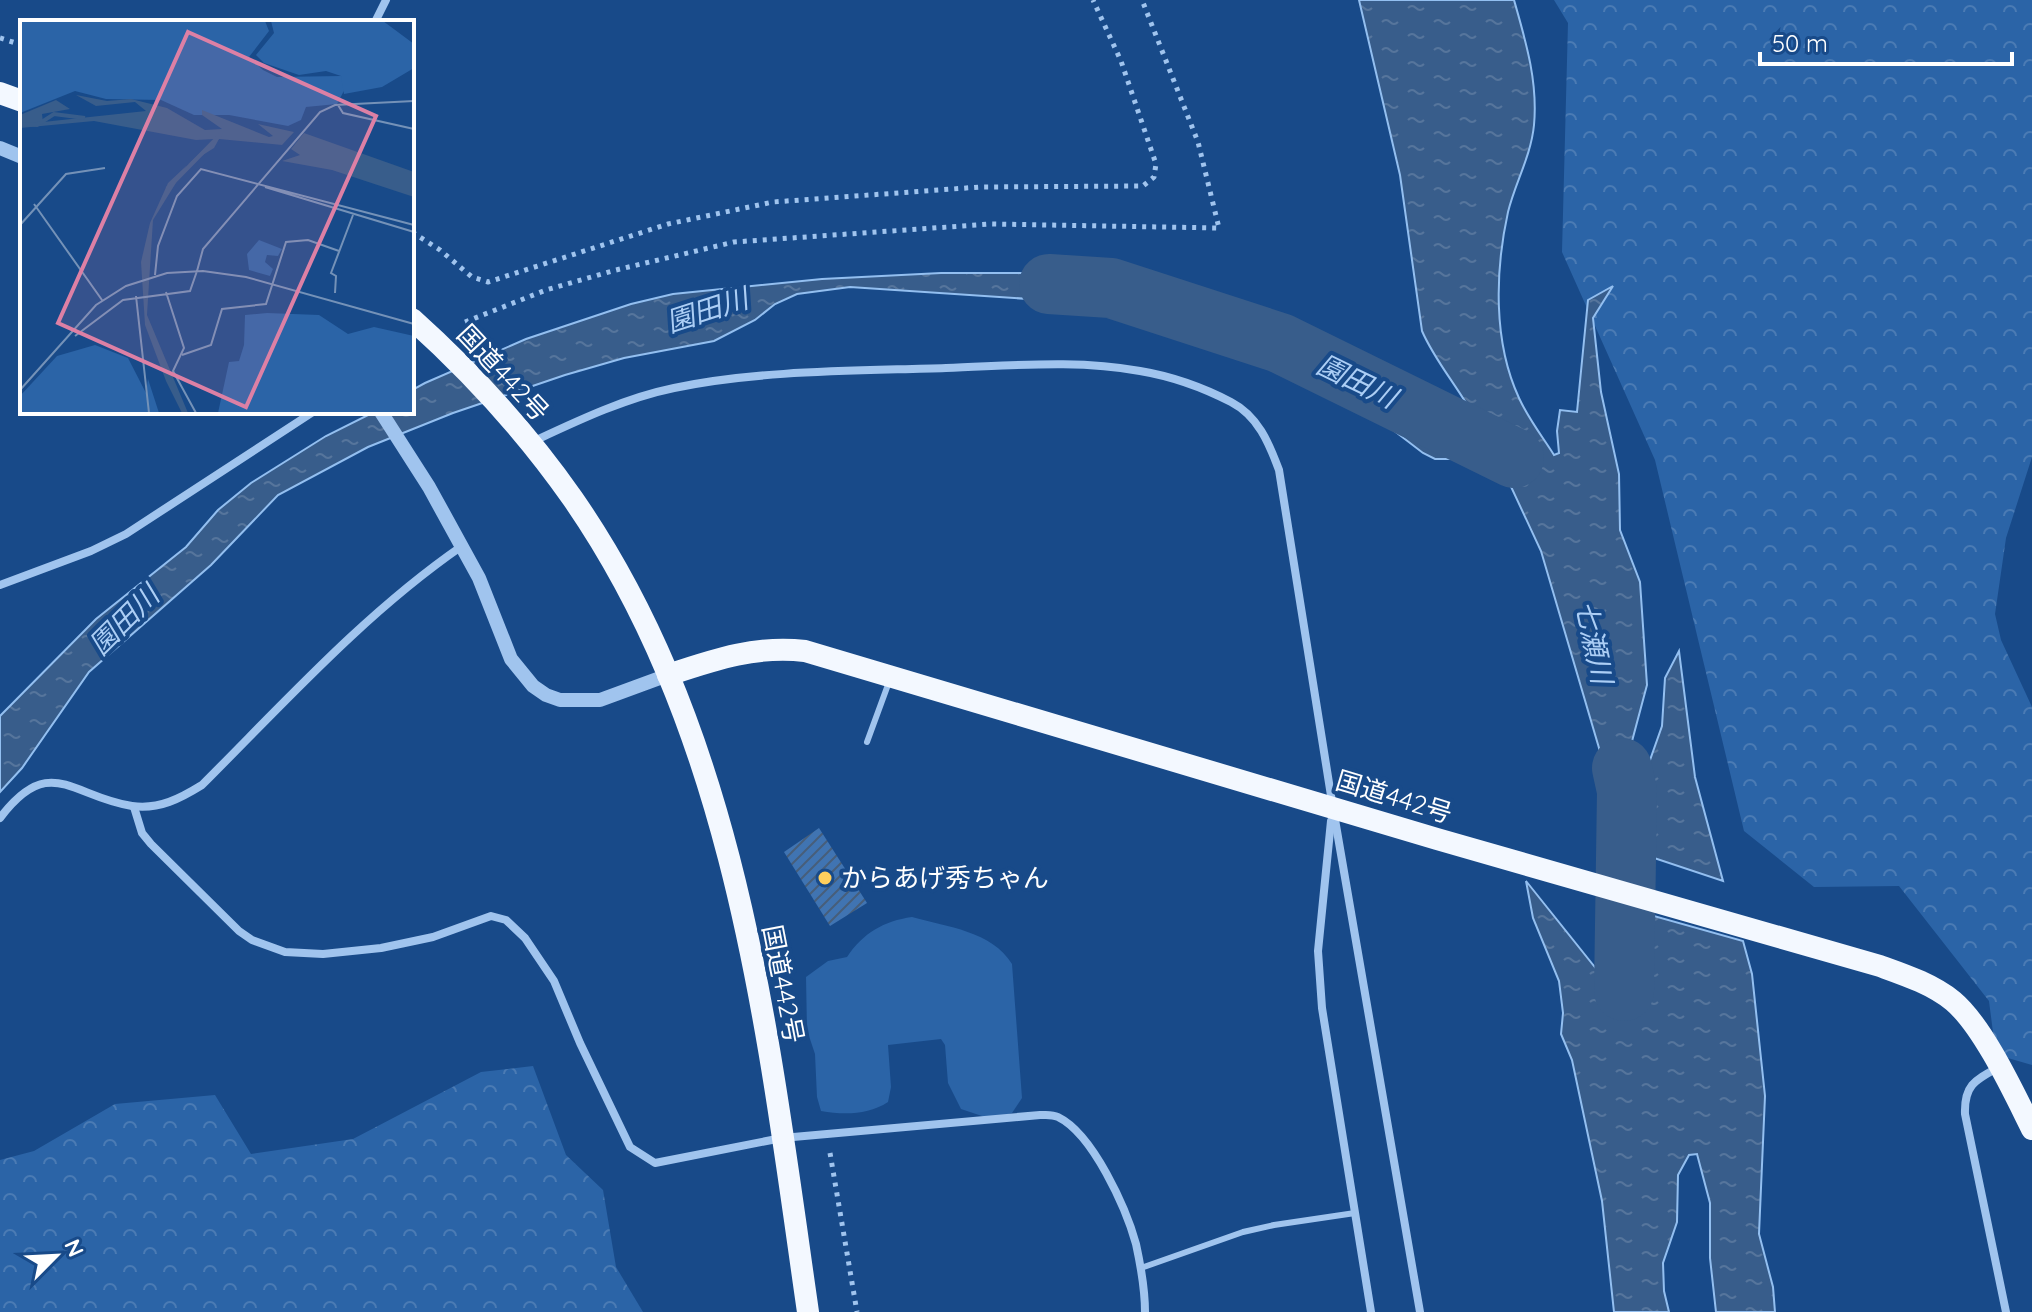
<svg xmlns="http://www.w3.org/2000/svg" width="2032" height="1312" font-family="Quicksand,'Noto Sans JP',sans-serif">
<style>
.green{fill:#2b64a7}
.forest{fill:url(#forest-crowns)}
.water{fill:url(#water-ripples);stroke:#93bff0;stroke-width:2}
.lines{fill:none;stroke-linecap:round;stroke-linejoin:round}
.river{stroke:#385d8b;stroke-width:60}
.building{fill:url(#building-hatch)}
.path{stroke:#a0c4ee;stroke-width:5;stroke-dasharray:4 6;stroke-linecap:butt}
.service{stroke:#a0c4ee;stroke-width:6}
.minor{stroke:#a0c4ee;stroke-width:8}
.tertiary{stroke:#a0c4ee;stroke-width:14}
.trunk{stroke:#f3f8ff;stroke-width:22}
.poi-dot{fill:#ffcf5d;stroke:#184a89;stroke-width:3}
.labels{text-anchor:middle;stroke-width:8;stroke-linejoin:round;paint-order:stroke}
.street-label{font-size:26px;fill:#fff;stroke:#184a89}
.poi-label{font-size:26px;fill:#fff;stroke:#184a89;text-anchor:start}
.water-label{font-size:28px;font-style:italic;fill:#accef5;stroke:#184a89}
.inset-river{fill:none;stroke:#385d8b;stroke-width:4}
.inset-road{fill:none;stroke:#7492b8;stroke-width:2}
.view{fill:#dd80a5;fill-opacity:0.15;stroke:#dd80a5;stroke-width:4}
.inset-edge{fill:none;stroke:#fff;stroke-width:4}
</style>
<defs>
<pattern id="forest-crowns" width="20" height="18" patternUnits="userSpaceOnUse" patternTransform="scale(2)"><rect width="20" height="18" fill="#2b64a7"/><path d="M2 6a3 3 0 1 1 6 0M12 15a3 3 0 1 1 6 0" fill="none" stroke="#4b7bb4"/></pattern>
<pattern id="water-ripples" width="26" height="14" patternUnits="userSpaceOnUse" patternTransform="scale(2)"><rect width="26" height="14" fill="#385d8b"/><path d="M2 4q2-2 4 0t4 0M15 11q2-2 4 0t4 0" fill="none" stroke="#56759c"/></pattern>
<pattern id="building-hatch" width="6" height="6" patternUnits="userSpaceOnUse" patternTransform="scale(2)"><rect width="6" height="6" fill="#4074b2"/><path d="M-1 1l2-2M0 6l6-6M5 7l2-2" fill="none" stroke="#475e7a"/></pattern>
</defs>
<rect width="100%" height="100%" fill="#184a89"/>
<path class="green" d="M912 917C947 927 992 931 1012 964L1022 1098 1012 1113 991 1119 961 1109 948 1083 945 1045 941 1039 888 1045 891 1087 888 1102C868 1115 844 1115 821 1111L817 1097 815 1054 807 1030 806 977 828 961 847 957C863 933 884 921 912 917Z"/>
<g class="forest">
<path d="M1554 0H2032V457L2006 538 1995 614 2001 640 2032 707V1065L2001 1056 1993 1032 1989 1001 1899 886 1814 887 1744 831 1655 460 1562 252 1568 23Z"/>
<path d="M533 1066 566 1155 603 1190 616 1267 643 1312H0V1160L34 1151 115 1104 215 1095 251 1154 353 1139 481 1072Z"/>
</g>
<g class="water">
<path d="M1359 0H1514C1526 42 1538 82 1534 125 1531 156 1515 183 1508 212 1495 271 1493 342 1519 398 1528 418 1542 436 1554 455L1559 453 1557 431 1560 410 1577 412 1588 300 1613 286 1593 318 1601 392 1619 474 1620 530 1640 582 1647 685 1631 745 1644 777 1662 726 1665 678 1679 651 1695 777 1723 881 1618 846 1599 748 1541 551 1507 478 1492 462 1482 459H1435L1423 453 1371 413 1347 386 1295 355 1255 344 1209 339 1119 319 1085 307 1044 300 850 287 797 294 775 304 755 320 714 341 624 358 565 375 453 413 368 447 278 495 211 565 89 672 22 768 0 792V716L96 619 186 547 218 510 251 483 326 436 374 412H412V390L425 383 526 339 631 304 673 294 822 279 941 273H1064L1103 276 1120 283 1143 308 1154 315 1230 321 1295 333 1323 345 1378 399 1407 416 1429 434 1467 439 1482 435C1468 397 1438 368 1422 331L1400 175Z"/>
<path d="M1526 881 1598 971 1610 978 1617 960 1615 905 1743 941 1752 974 1765 1096 1759 1234 1773 1287 1775 1312H1716L1710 1258V1203L1697 1154 1689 1155 1678 1175 1677 1222 1663 1263 1664 1291 1669 1312H1614L1602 1201 1572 1060 1561 1034 1563 1013 1559 981 1533 918Z"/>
</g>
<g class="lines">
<g class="river">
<path d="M1049 284 1111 288 1280 343 1514 458"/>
<path d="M1622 768 1627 791 1624 991"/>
</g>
</g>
<path class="building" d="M819 828 867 903 830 926 784 852Z"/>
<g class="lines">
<g class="path">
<path d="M0 38 22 45"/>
<path d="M412 232 440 250 472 277 488 282 668 224 773 202 980 187 1143 186 1154 177 1156 164 1121 61 1093 0"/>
<path d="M465 322 546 290 616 270 734 242 991 224 1219 228 1198 142 1142 0"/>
<path d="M830 1153 857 1312"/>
</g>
<g class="service">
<path d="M867 742 889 682"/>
<path d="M1141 1268 1243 1232 1274 1225 1355 1213"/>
</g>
<g class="minor">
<path d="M375 22 386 0"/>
<path d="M532 442C577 421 625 398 674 388 759 370 858 371 946 368 1010 366 1076 359 1140 371 1170 376 1204 388 1231 402 1258 416 1269 443 1279 470L1333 808 1420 1312"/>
<path d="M0 585 91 551 126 534 313 412"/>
<path d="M134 807 142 833 151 844 239 931 252 940 285 952 323 954 381 948 433 937 491 916 506 920 525 938 554 981 580 1043 630 1147 655 1163 782 1138 1040 1115C1046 1115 1052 1114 1058 1117 1093 1134 1126 1208 1136 1244 1141 1267 1145 1289 1145 1312"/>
<path d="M0 818C50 752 72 797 132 806 159 810 181 798 202 785 285 702 365 613 462 546"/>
<path d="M1331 821 1318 951 1322 1008 1371 1312"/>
<path d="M1999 1067C1975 1080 1964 1085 1965 1114L2006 1312"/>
</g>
<g class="tertiary">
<path d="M0 148 22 157"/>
<path d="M381 412 429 487 479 578 511 659 533 686 546 695 560 700H600L668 675"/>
</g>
<g class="trunk">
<path d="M0 93 22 101"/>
<path d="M412 319C472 373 527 433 573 499 737 736 768 1035 808 1312"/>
<path d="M668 675C713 660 756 645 805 651L1437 839 1880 966C1905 975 1932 984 1953 1001 1983 1026 2014 1093 2032 1129"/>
</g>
</g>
<circle class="poi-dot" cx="825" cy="878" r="8"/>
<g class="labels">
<g class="street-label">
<text transform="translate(503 373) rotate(47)" y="9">国道442号</text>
<text transform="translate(1394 797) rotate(17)" y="9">国道442号</text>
<text transform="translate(783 984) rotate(79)" y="9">国道442号</text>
</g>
<g class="poi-label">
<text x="841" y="887">からあげ秀ちゃん</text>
</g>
<g class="water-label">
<text transform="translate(707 310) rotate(-18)" y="10">園田川</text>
<text transform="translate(1357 381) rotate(26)" y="10">園田川</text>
<text transform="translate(124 620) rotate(-45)" y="10">園田川</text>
<text transform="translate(1594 642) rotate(78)" y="10">七瀬川</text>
</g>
</g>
<g transform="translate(20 20)">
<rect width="394" height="394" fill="#184a89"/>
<path d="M239 220 262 229 258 236 247 235 245 242 253 249 250 256 229 250 227 234Z" fill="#2b64a7"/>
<path d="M0 1H245L249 11 229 37 243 50 257 57 321 56 327 65 317 84 286 87 281 100 268 106 209 95H174L141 80 86 79 55 71 0 93ZM247 293 299 295 328 314 354 307 394 316V393H198L209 342 219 341 224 325 225 295ZM75 325 108 338 126 373 128 359 139 393H0V376L37 336Z" fill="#2b64a7"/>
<path d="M251 1H363L394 24V48L362 67 324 74 321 56 306 51 279 55 244 43 236 35 254 13Z" fill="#2b64a7"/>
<path d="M56 75 87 81 111 79 147 88 185 110 202 109 182 95V90L249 117 253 116 238 104 274 112 262 125 199 119 194 128 167 145 133 200 127 295 168 393H162L146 361 125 305 121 242 130 203 148 163 195 119 176 120 74 101 0 108V95L36 80 50 89 22 94 23 102 126 91 115 82 76 86ZM284 113 394 152V177L312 150 262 141 280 135 271 129Z" fill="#385d8b"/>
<path class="inset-river" d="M0 104 17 105 34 94 65 98M147 169 200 115"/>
<path class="inset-road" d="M318 85 323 93 394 109M245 167 394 212M14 184 82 280M0 205 46 154 85 148M177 251 183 229 300 92 315 85 394 81M135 255 138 226 157 176 181 149 394 205M146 272 164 328 153 351 176 393M315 273 316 256 311 253 333 195M116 276 129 393M55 316 103 280 170 271 177 251M162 335 191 325 202 289 246 284 266 222 288 220 319 231M0 370 76 285 106 266 147 253 183 251 226 257 394 304"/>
<path class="view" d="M168 12 356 96 226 387 38 303Z"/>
<rect width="394" height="394" class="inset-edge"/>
</g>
<g transform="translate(56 1256) rotate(66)" stroke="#184a89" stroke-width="6" paint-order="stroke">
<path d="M0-6L14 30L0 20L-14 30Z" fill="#ffffff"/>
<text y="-12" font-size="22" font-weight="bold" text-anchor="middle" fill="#ffffff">N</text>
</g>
<path d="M1760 52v12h252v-12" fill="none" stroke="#ffffff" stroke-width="4"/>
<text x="1772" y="52" font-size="24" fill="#ffffff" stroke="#184a89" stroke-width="6" paint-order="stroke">50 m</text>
</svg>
